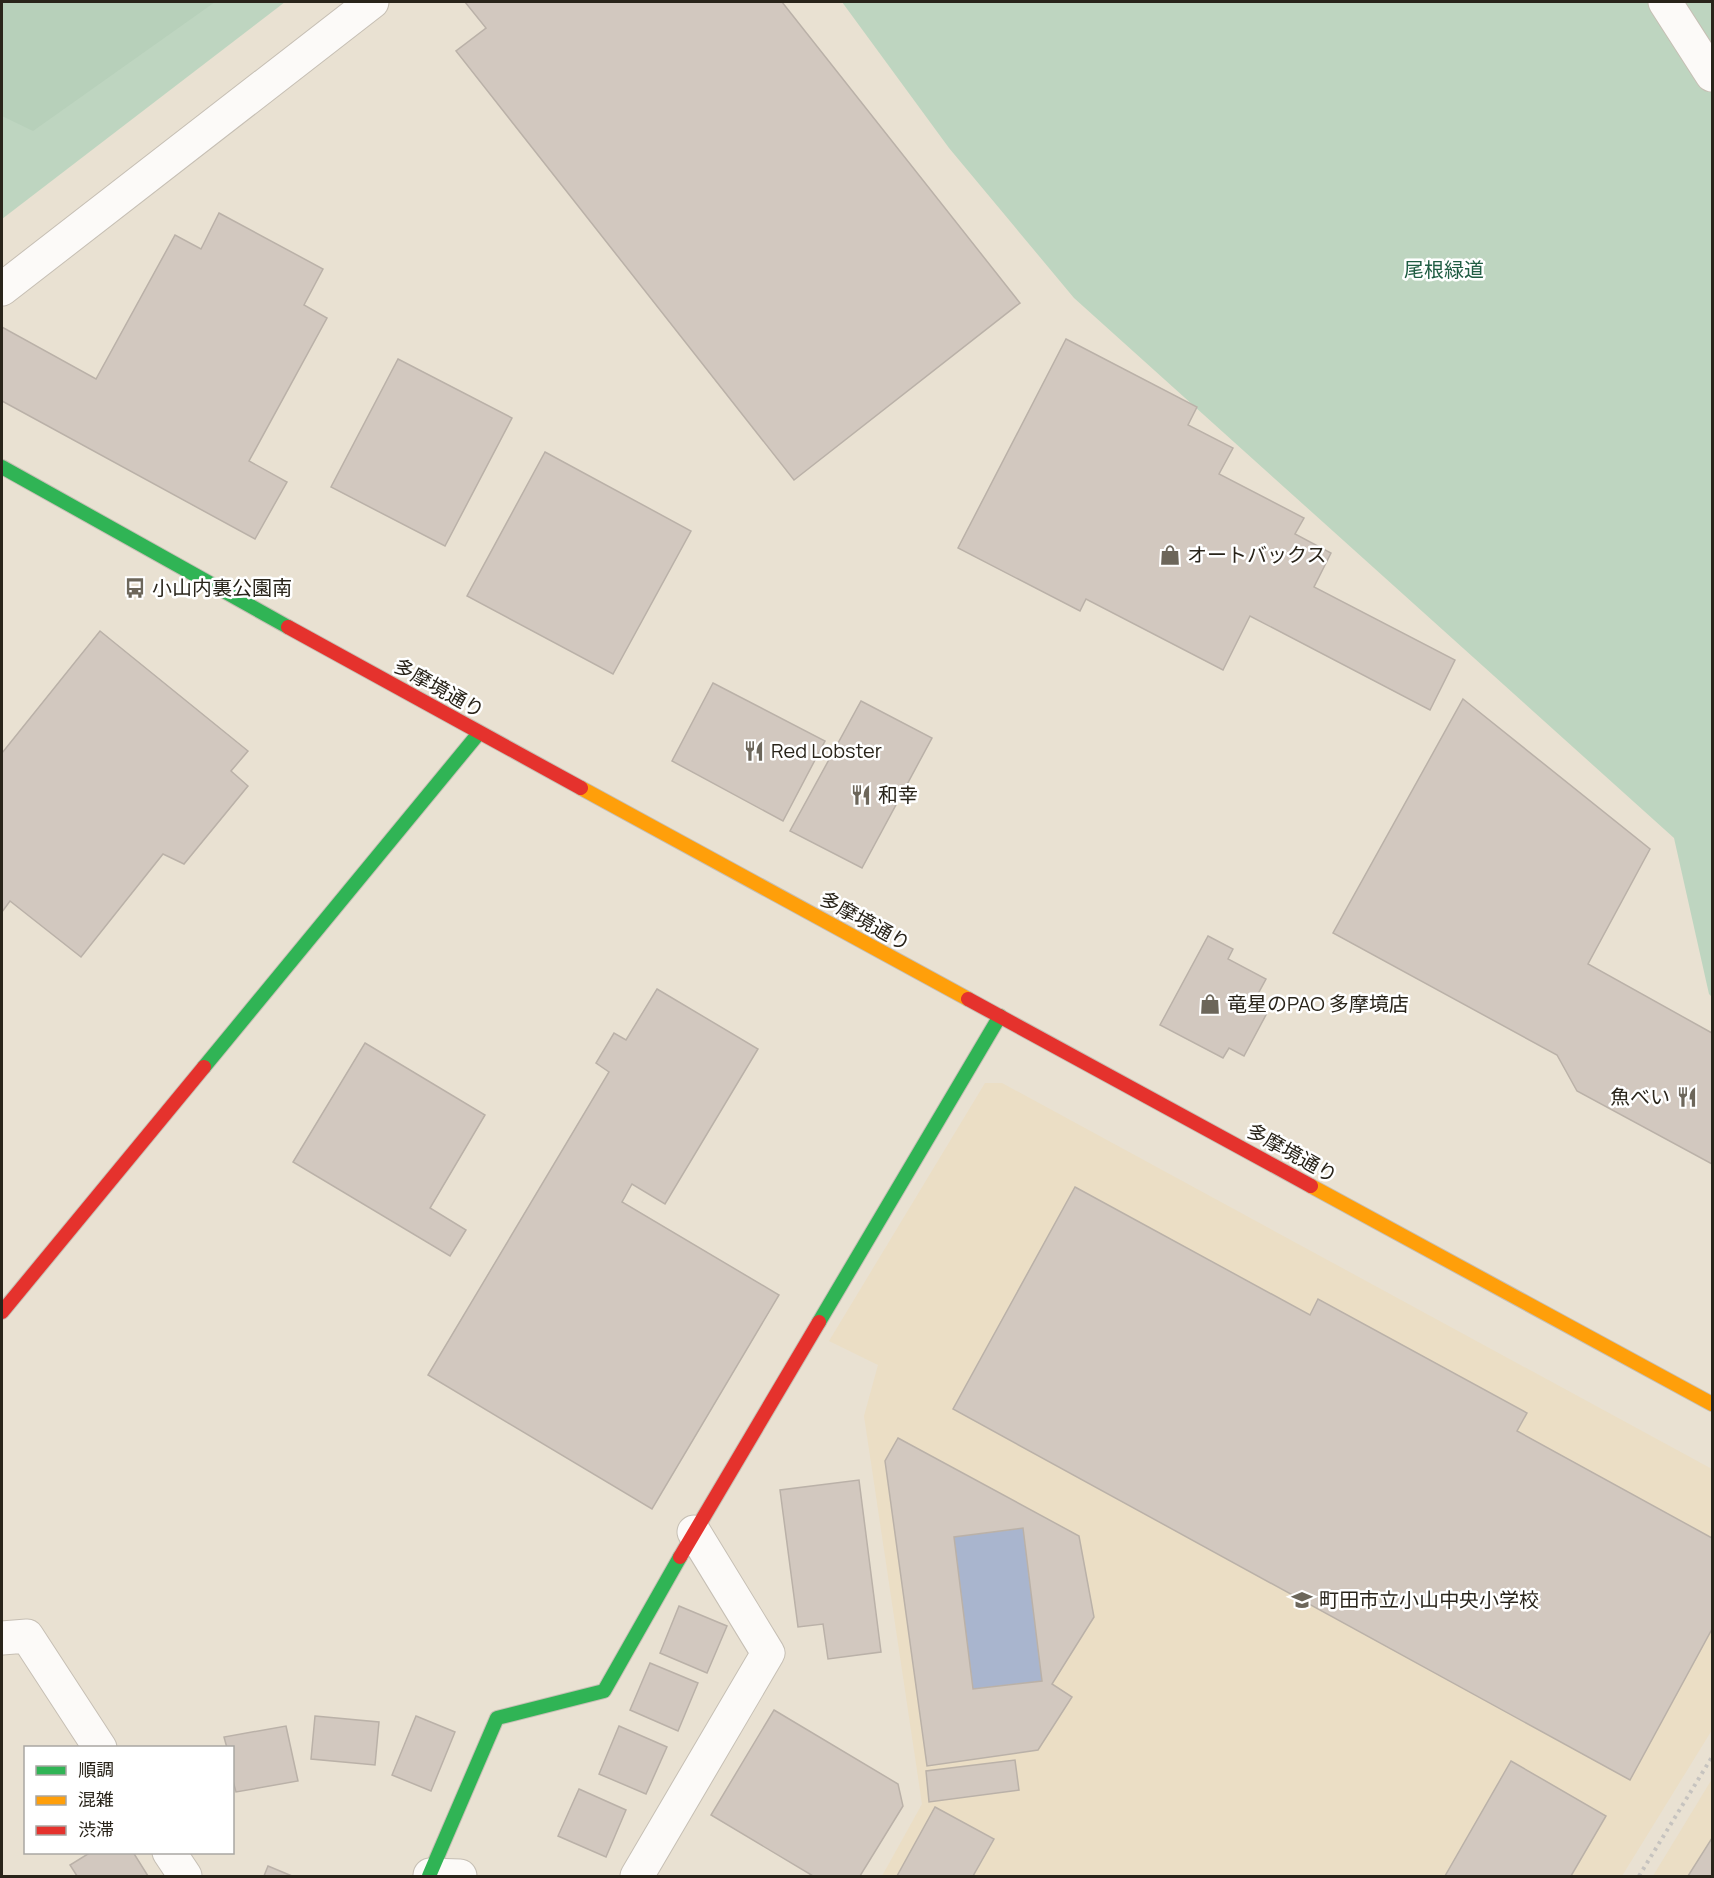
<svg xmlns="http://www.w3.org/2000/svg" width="1714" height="1878" font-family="Manrope,'Noto Sans JP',sans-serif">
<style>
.built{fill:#ebdec5}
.green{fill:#bed5c0}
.forest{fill:#b7d0ba}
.water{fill:#a9b5ce}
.building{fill:#d2c8bf;stroke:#bab1a8;stroke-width:1.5;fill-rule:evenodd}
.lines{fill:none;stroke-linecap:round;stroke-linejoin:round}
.street-casing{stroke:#c6bfb4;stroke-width:35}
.fast-casing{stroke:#c6bfb4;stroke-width:16}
.slow-casing{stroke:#c6bfb4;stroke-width:16}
.jam-casing{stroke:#c6bfb4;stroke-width:16}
.path{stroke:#c6c3bf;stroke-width:4;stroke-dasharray:3 4.5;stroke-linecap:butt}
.street{stroke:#fcfaf8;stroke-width:33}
.fast{stroke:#30b455;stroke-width:14}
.slow{stroke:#ff9f0a;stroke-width:14}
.jam{stroke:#e5322d;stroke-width:14}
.labels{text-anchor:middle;stroke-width:5;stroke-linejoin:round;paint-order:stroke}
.park-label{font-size:20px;fill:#205d43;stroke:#fff}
.poi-label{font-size:20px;fill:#29241a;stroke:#fff;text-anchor:start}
.street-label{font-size:20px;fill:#29241a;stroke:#fff}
</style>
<rect width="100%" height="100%" fill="#e9e1d2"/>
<g class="built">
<path d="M985 1083H1002L1712 1469V1730L1622 1876H882L922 1804 864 1416 878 1365 829 1341Z"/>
<path d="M1712 1779V1876H1653Z"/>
</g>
<g class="green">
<path d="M2 2H285L2 219Z"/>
<path d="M842 2H1712V997L1709 994 1674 838 1074 298 949 148Z"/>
</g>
<path class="forest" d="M2 2H215L33 131 2 116Z"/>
<path class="water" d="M1023 1528 1042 1681 973 1689 954 1537Z"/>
<g class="building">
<path d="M465 2H782L1020 303 794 480 456 51 486 28Z"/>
<path d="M219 213 323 269 304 305 327 318 249 461 287 482 255 539 2 401V327L96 379 175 235 201 249Z"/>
<path d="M1066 339 1197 407 1188 425 1233 448 1219 474 1304 518 1295 534 1331 553 1314 587 1455 660 1430 710 1250 616 1223 670 1086 599 1080 611 958 548Z"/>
<path d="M398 359 512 418 445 546 331 487Z"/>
<path d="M545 452 691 531 613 674 467 596Z"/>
<path d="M100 631 248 751 231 771 248 786 184 864 163 854 81 957 10 901 2 912V753Z"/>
<path d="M713 683 825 741 783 821 672 761Z"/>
<path d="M1463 699 1650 849 1588 964 1712 1033V1164L1577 1091 1557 1055 1333 933Z"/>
<path d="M861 701 932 738 862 868 790 831Z"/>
<path d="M1208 936 1233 949 1228 959 1266 979 1252 1005 1267 1013 1244 1056 1229 1048 1223 1058 1160 1025Z"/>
<path d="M657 989 758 1049 665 1204 632 1184 622 1202 779 1295 652 1509 428 1375 609 1072 596 1063 614 1033 626 1040Z"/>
<path d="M365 1043 485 1115 430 1208 466 1230 450 1256 293 1162Z"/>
<path d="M1075 1187 1310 1315 1318 1299 1527 1413 1517 1431 1712 1538V1629L1630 1780 953 1409Z"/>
<path d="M898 1438 1079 1536 1094 1617 1052 1684 1072 1697 1038 1750 927 1766 885 1461ZM1023 1528 1042 1681 973 1689 954 1537Z"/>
<path d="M859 1480 881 1652 828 1659 823 1624 798 1627 780 1490Z"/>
<path d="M679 1606 727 1626 707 1673 660 1653Z"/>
<path d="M650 1663 698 1683 678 1731 630 1710Z"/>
<path d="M774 1710 898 1784 903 1806 860 1876H813L711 1815Z"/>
<path d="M315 1716 379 1722 375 1765 311 1759Z"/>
<path d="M416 1716 455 1732 431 1791 392 1775Z"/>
<path d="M286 1726 298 1781 236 1792 232 1777V1748H227L224 1737Z"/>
<path d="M619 1726 667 1747 646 1794 599 1774Z"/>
<path d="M1015 1760 1019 1790 929 1802 926 1771Z"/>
<path d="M1511 1761 1606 1816 1571 1876H1445Z"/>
<path d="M579 1789 626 1810 606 1857 558 1836Z"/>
<path d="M935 1807 994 1839 973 1876H897Z"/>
<path d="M1712 1838V1876H1688Z"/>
<path d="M91 1852H133L148 1876H77L70 1865Z"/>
<path d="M268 1866 292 1876H264Z"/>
</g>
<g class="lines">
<g class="street-casing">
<g id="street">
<path d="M1665 2 1712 75"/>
<path d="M2 289 372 2"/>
<path d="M2 1638 27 1636 100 1748"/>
<path d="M169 1852 185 1876"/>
<path d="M430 1875 460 1876"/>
<path d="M637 1876 768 1653 694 1532"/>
</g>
</g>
<g class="fast-casing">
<g id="fast">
<path d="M2 467 288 627"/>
<path d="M204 1067 479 733"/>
<path d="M819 1322 1000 1016"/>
<path d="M429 1876 497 1718 604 1691 680 1557"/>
</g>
</g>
<g class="slow-casing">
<g id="slow">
<path d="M581 788 968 999"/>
<path d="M1311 1186 1712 1404"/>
</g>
</g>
<g class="jam-casing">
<g id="jam">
<path d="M288 627 581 788"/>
<path d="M968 999 1311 1186"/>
<path d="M2 1312 204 1067"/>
<path d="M680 1557 819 1322"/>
</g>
</g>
<path class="path" d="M1639 1876 1712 1757"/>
<use href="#street" class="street"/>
<use href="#fast" class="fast"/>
<use href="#slow" class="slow"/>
<use href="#jam" class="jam"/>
</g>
<defs>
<g id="shop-bare" transform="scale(1.62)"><path d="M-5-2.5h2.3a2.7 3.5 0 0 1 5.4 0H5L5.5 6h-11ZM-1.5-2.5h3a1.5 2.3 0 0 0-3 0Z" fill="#6c665a" stroke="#fff" stroke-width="2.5" paint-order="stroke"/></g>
<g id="bus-bare" transform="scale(1.62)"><path d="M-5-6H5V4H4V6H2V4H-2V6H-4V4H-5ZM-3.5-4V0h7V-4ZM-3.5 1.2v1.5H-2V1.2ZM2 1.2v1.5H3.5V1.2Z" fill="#6c665a" stroke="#fff" stroke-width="2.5" paint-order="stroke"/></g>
<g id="restaurant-bare" transform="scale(1.62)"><path d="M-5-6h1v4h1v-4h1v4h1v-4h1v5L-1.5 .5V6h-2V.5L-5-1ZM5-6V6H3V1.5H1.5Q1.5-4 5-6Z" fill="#6c665a" stroke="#fff" stroke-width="2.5" paint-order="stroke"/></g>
<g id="school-bare" transform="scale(1.62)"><path d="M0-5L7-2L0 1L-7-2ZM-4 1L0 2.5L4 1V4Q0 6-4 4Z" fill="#6c665a" stroke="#fff" stroke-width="2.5" paint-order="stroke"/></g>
</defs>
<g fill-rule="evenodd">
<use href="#shop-bare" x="1170" y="555"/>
<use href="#bus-bare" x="135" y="588"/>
<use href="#restaurant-bare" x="754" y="751"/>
<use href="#restaurant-bare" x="861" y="795"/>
<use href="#shop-bare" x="1210" y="1004"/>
<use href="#restaurant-bare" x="1687" y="1097"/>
<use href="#school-bare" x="1302" y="1600"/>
</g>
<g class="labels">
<g class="park-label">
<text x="1444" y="277">尾根緑道</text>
</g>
<g class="poi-label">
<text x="1187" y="562">オートバックス</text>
<text x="152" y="595">小山内裏公園南</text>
<text x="771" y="758">Red Lobster</text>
<text x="878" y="802">和幸</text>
<text x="1227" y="1011">竜星のPAO 多摩境店</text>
<text x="1670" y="1104" text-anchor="end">魚べい</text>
<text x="1319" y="1607">町田市立小山中央小学校</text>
</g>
<g class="street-label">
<text transform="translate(439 688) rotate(29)" y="7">多摩境通り</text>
<text transform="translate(865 921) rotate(29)" y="7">多摩境通り</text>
<text transform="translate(1292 1153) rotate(29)" y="7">多摩境通り</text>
</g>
</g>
<rect width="1714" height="1878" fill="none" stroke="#29241a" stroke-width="6"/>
<rect x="24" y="1746" width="210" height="108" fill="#ffffff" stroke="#a9a7a3" stroke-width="1.5"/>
<rect x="36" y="1766" width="30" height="9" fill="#30b455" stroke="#a9a7a3" stroke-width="1.5"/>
<text x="78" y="1776" font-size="18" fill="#29241a">順調</text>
<rect x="36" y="1796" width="30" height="9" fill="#ff9f0a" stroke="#a9a7a3" stroke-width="1.5"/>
<text x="78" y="1806" font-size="18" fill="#29241a">混雑</text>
<rect x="36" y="1826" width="30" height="9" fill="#e5322d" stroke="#a9a7a3" stroke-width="1.5"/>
<text x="78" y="1836" font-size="18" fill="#29241a">渋滞</text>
</svg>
